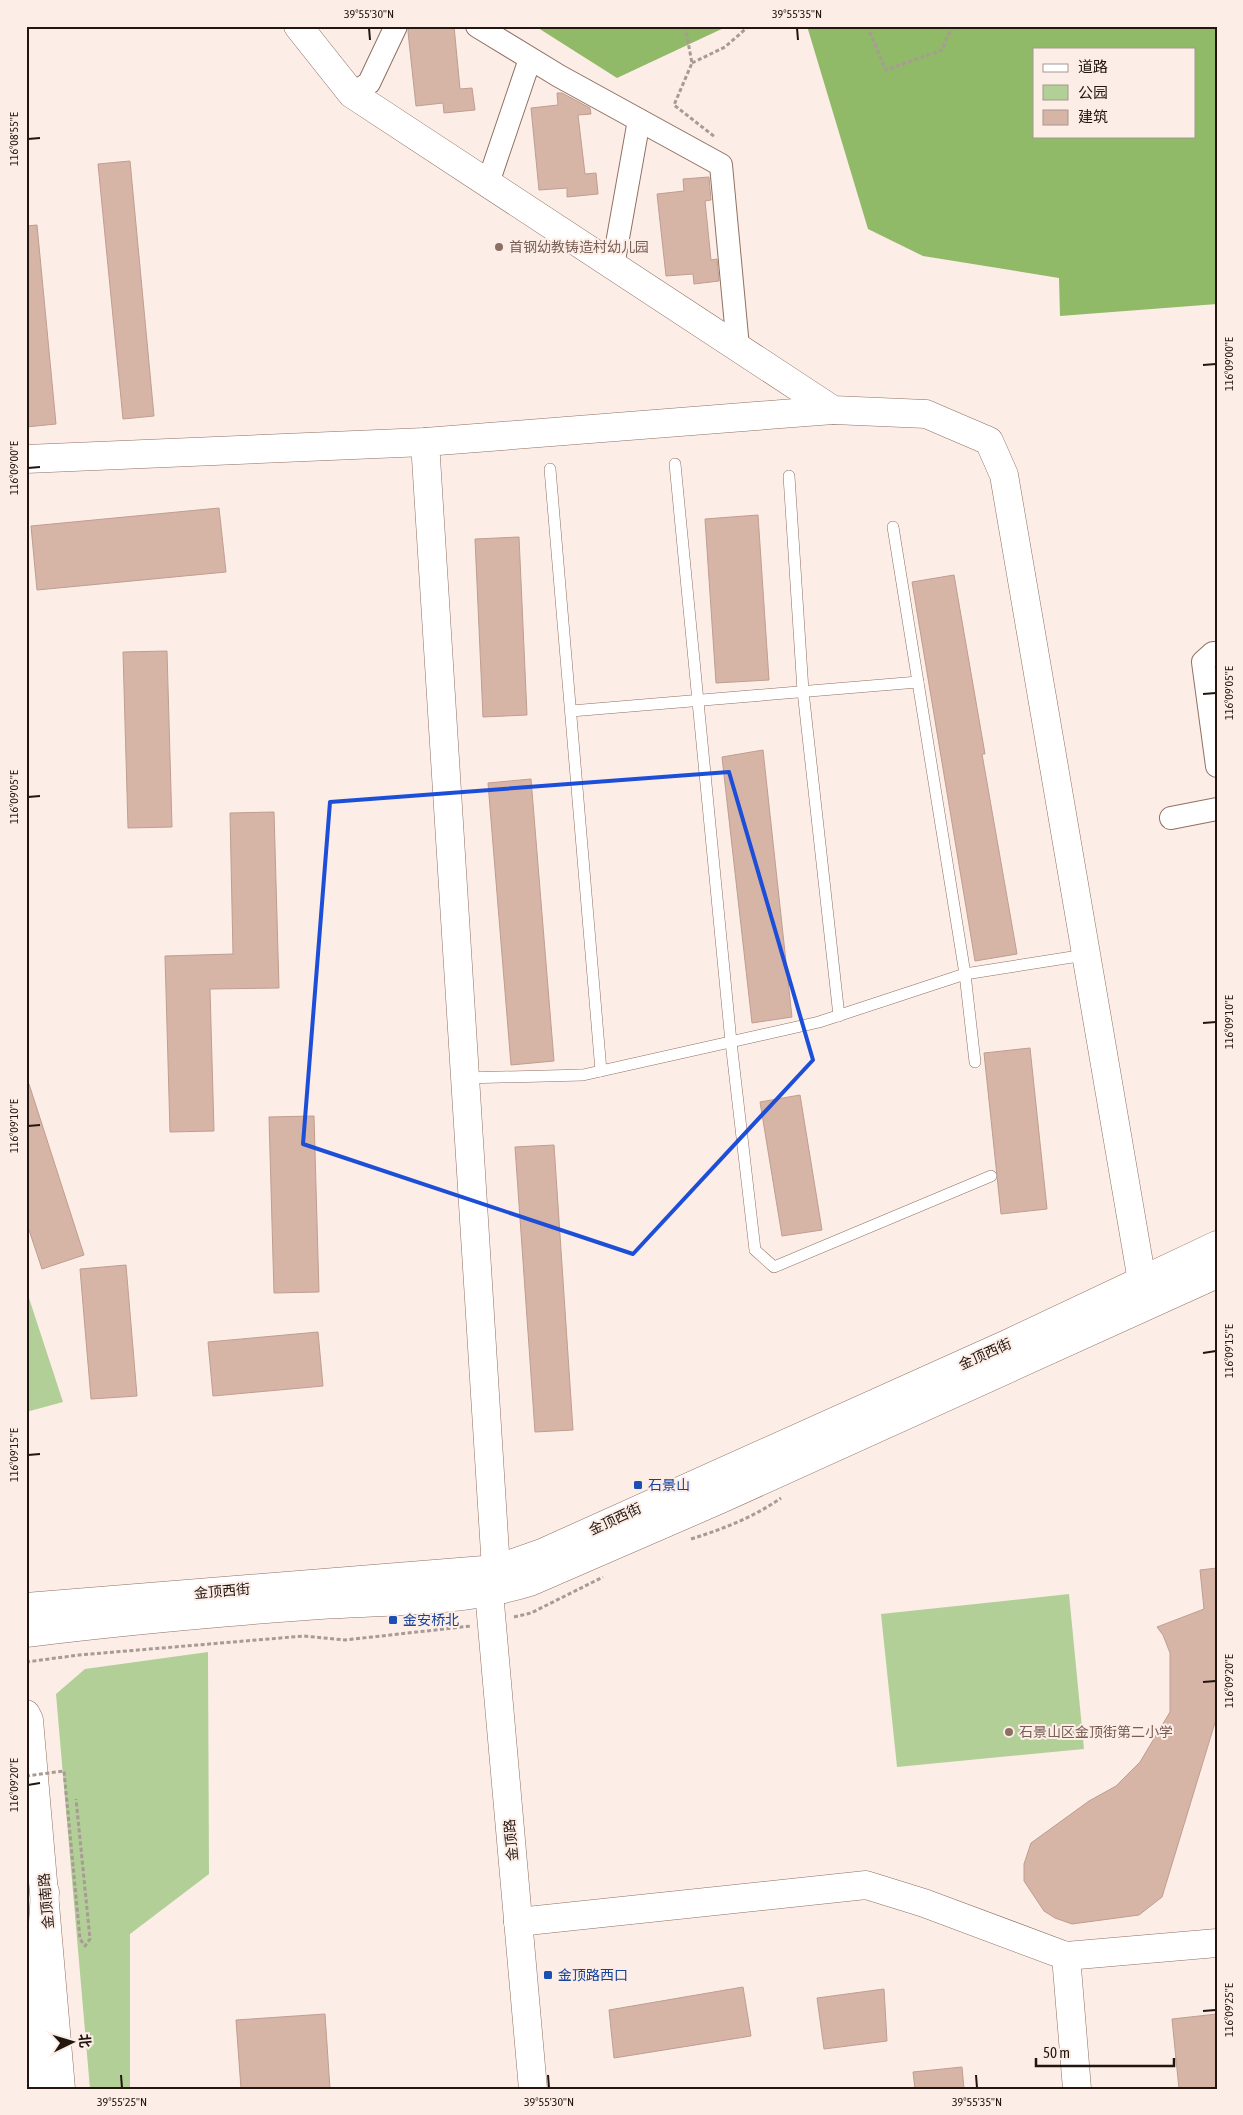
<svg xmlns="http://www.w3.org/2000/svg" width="1243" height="2115" font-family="'Asap Condensed','Noto Sans SC',sans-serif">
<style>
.green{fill:#b1cf97}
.forest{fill:#90b968;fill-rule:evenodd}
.building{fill:#d7b5a6;stroke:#bf9e8f}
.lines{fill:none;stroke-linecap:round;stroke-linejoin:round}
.service-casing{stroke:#8f7061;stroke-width:12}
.minor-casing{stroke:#8f7061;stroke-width:24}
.tertiary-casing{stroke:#8f7061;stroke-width:29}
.primary-casing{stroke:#8f7061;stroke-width:29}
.trunk-casing{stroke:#8f7061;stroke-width:29}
.path{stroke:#a89a94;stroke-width:3;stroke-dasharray:4 2.5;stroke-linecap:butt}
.service{stroke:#fff;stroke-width:11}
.minor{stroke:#fff;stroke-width:22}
.tertiary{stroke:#fff;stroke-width:28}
.primary{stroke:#fff;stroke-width:28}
.trunk{stroke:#fff;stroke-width:28}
.path-bridge{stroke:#a89a94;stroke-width:3;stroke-dasharray:4 2.5;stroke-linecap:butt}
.marked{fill:none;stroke:#1d4ed8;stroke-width:4;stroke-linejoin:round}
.ticks{fill:none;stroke:#221610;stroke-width:2}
.education-dot{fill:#8d6e63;stroke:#fcede7;stroke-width:2}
.transit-dot{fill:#1a4fb4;stroke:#fcede7;stroke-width:2}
.labels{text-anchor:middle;stroke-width:4;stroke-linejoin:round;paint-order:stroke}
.education-label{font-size:14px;fill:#785e54;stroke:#fcede7;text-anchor:start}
.street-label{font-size:14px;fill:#221610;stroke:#fcede7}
.transit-label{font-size:14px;fill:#164399;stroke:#fcede7;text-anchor:start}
.neatline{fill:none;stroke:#221610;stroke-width:2}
.ticks-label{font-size:12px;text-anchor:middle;fill:#221610}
</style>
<rect width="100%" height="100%" fill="#fcede7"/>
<g class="green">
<path d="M26 1289 63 1402 26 1412Z"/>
<path d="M1069 1594 1084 1749 897 1767 881 1614Z"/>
<path d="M208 1652 209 1874 130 1934V2089H90L56 1694 85 1669Z"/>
</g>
<g class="forest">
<path d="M535 26H728L617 78Z"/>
<path d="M807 26H1217V304L1060 316 1059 278 923 256 868 229ZM1034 49H1194V136H1034Z"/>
</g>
<g class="building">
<path d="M409 26H454L460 89 472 88 475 110 444 113 443 103 416 106 408 32Z"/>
<path d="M557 93H562L590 108 591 114 578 115 585 174 596 173 598 194 567 197V188L539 190 531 108 558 105Z"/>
<path d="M130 161 154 416 123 419 98 164Z"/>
<path d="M709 177 711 200 705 201 711 260 717 259 719 281 694 284 693 274 666 276 657 194 684 191 683 179Z"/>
<path d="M37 225 56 424 26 427V226Z"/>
<path d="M219 508 226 572 37 590 31 526Z"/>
<path d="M758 515 769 680 716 683 705 519Z"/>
<path d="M519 537 527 715 483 717 475 539Z"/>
<path d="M954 575 985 754H982L1017 954 975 961 912 582Z"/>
<path d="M167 651 172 827 128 828 123 652Z"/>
<path d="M763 750 792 1017 752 1023 722 757Z"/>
<path d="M531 779 554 1061 511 1065 488 783Z"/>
<path d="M274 812 279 988 210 989 214 1131 170 1132 165 956 233 954 230 813Z"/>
<path d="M1030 1048 1047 1209 1001 1214 984 1053Z"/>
<path d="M29 1084 84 1255 42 1269 26 1221V1085Z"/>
<path d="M800 1095 822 1230 782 1236 760 1102Z"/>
<path d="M314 1116 319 1292 274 1293 269 1117Z"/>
<path d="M554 1145 573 1430 535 1432 515 1147Z"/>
<path d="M126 1265 137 1396 91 1399 80 1269Z"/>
<path d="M318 1332 323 1386 213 1396 208 1342Z"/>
<path d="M1217 1568V1716L1162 1897 1139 1915 1072 1924 1055 1918 1044 1911 1024 1881V1864L1031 1843 1089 1801 1116 1786 1140 1762 1170 1712V1653L1163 1635 1157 1627 1204 1609 1200 1570Z"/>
<path d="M743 1987 751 2036 614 2058 609 2010Z"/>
<path d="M884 1989 887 2041 824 2049 817 1998Z"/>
<path d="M325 2014 330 2089H241L236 2020Z"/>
<path d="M1217 2014V2089H1179L1172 2019Z"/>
<path d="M962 2067 964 2089H915L913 2072Z"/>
</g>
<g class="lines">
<g class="service-casing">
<g id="service">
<path d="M675 464 731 1042 755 1250 774 1267 991 1176"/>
<path d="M550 469 601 1071"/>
<path d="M789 476 803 691 839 1016"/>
<path d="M893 527 965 974 975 1062"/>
<path d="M571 711 918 682"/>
<path d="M464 1078 583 1075 819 1022 965 974 1085 955"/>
</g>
</g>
<g class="minor-casing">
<g id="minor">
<path d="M477 26 559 76 721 165 738 347"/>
<path d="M352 94 369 83 396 26"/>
<path d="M488 183 530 59"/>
<path d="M613 266 639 120"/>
<path d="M1217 653H1213L1203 662 1217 766"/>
<path d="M1171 818 1217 809"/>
</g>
</g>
<g class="tertiary-casing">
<g id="tertiary">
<path d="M298 26 352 94 833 410 926 414 989 441 1004 475 1142 1281"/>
<path d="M425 442 496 1569"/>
<path d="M26 459 425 442 833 410"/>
<path d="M489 1592 533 2089"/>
<path d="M26 1714 29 1720 61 2089"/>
<path d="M518 1922 866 1885 924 1903 1066 1956 1217 1943"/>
<path d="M1066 1956 1077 2089"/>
</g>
</g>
<g class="primary-casing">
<path id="primary" d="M26 1939 33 1986"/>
</g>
<g class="trunk-casing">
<g id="trunk">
<path d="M26 1607 496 1569 542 1553 1007 1344 1217 1245"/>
<path d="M26 1633C123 1621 222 1612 320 1605 386 1601 467 1602 530 1582L721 1499 1217 1274"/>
<path d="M43 2089 37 2015 45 1892"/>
</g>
</g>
<g class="path">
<path d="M685 26 692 63 674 105 715 137"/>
<path d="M867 26 886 70 942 50 952 26"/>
<path d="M692 63 725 47 749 26"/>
<path d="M691 1539C723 1529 754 1517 781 1498"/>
<path d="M514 1617 531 1613 603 1577"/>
<path d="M26 1662 79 1655 304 1636 345 1640 471 1626"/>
</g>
<use href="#service" class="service"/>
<use href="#minor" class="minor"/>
<use href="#tertiary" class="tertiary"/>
<use href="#primary" class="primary"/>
<use href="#trunk" class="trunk"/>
<path class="path-bridge" d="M26 1776 64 1771 80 1939 85 1946 90 1939 76 1799"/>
</g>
<path class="marked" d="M729 772 813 1060 633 1254 303 1144 330 802Z"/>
<path class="ticks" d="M369 28 370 40M797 28 798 40M28 139 40 138M1203 365 1216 364M28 468 40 467M1203 694 1216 693M28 797 40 796M1203 1023 1216 1022M28 1126 40 1125M1203 1353 1216 1351M28 1455 40 1454M1203 1682 1216 1681M28 1785 40 1783M1203 2011 1216 2010M121 2075 122 2088M548 2075 549 2088M976 2075 977 2088"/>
<g class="education-dot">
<circle cx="499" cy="247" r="5"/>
<circle cx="1009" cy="1732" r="5"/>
</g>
<g class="transit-dot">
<rect x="633" y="1480" width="10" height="10" rx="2.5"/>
<rect x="388" y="1615" width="10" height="10" rx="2.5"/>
<rect x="543" y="1970" width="10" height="10" rx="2.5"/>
</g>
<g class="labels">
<g class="education-label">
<text x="509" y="252">首钢幼教铸造村幼儿园</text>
<text x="1019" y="1737">石景山区金顶街第二小学</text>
</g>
<g class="street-label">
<text transform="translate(985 1354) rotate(-24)" y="5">金顶西街</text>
<text transform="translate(615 1519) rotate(-25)" y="5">金顶西街</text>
<text transform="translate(222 1591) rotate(-5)" y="5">金顶西街</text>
<text transform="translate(511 1840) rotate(-95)" y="5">金顶路</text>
<text transform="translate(46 1901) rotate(-95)" y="5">金顶南路</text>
</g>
<g class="transit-label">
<text x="648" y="1490">石景山</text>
<text x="403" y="1625">金安桥北</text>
<text x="558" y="1980">金顶路西口</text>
</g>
</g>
<rect width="1243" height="2115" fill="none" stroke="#fcede7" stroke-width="55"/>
<rect x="1033" y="48" width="162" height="90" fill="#fcede7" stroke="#a59791"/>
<rect x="1043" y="64" width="25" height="8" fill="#ffffff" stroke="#a59791"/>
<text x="1078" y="72" font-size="15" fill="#221610">道路</text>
<rect x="1043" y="85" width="25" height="15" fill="#b1cf97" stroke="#a59791"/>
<text x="1078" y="98" font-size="15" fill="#221610">公园</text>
<rect x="1043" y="110" width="25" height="15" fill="#d7b5a6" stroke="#a59791"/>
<text x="1078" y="122" font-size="15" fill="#221610">建筑</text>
<g transform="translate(72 2042) rotate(85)" stroke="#fcede7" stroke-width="4" paint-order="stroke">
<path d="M0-4L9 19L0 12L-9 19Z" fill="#221610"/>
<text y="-8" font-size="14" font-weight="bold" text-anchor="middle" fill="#221610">北</text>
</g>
<path d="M1036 2058v8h138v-8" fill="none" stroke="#221610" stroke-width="2.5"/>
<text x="1043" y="2058" font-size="15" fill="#221610" stroke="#fcede7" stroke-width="4" paint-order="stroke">50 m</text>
<rect x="28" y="28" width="1188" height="2060" class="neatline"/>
<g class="ticks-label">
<text x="369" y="18">39°55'30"N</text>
<text x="797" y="18">39°55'35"N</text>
<text transform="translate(14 139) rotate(-90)" y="4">116°08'55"E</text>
<text transform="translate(1229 364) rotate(-90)" y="4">116°09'00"E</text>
<text transform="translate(14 468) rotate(-90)" y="4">116°09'00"E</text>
<text transform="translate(1229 693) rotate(-90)" y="4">116°09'05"E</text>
<text transform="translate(14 797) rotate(-90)" y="4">116°09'05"E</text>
<text transform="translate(1229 1022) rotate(-90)" y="4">116°09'10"E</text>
<text transform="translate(14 1126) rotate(-90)" y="4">116°09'10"E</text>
<text transform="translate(1229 1351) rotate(-90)" y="4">116°09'15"E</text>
<text transform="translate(14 1455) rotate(-90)" y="4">116°09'15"E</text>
<text transform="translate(1229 1681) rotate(-90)" y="4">116°09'20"E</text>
<text transform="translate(14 1785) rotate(-90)" y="4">116°09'20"E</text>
<text transform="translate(1229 2010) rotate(-90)" y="4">116°09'25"E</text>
<text x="122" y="2106">39°55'25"N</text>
<text x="549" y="2106">39°55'30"N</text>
<text x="977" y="2106">39°55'35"N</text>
</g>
</svg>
